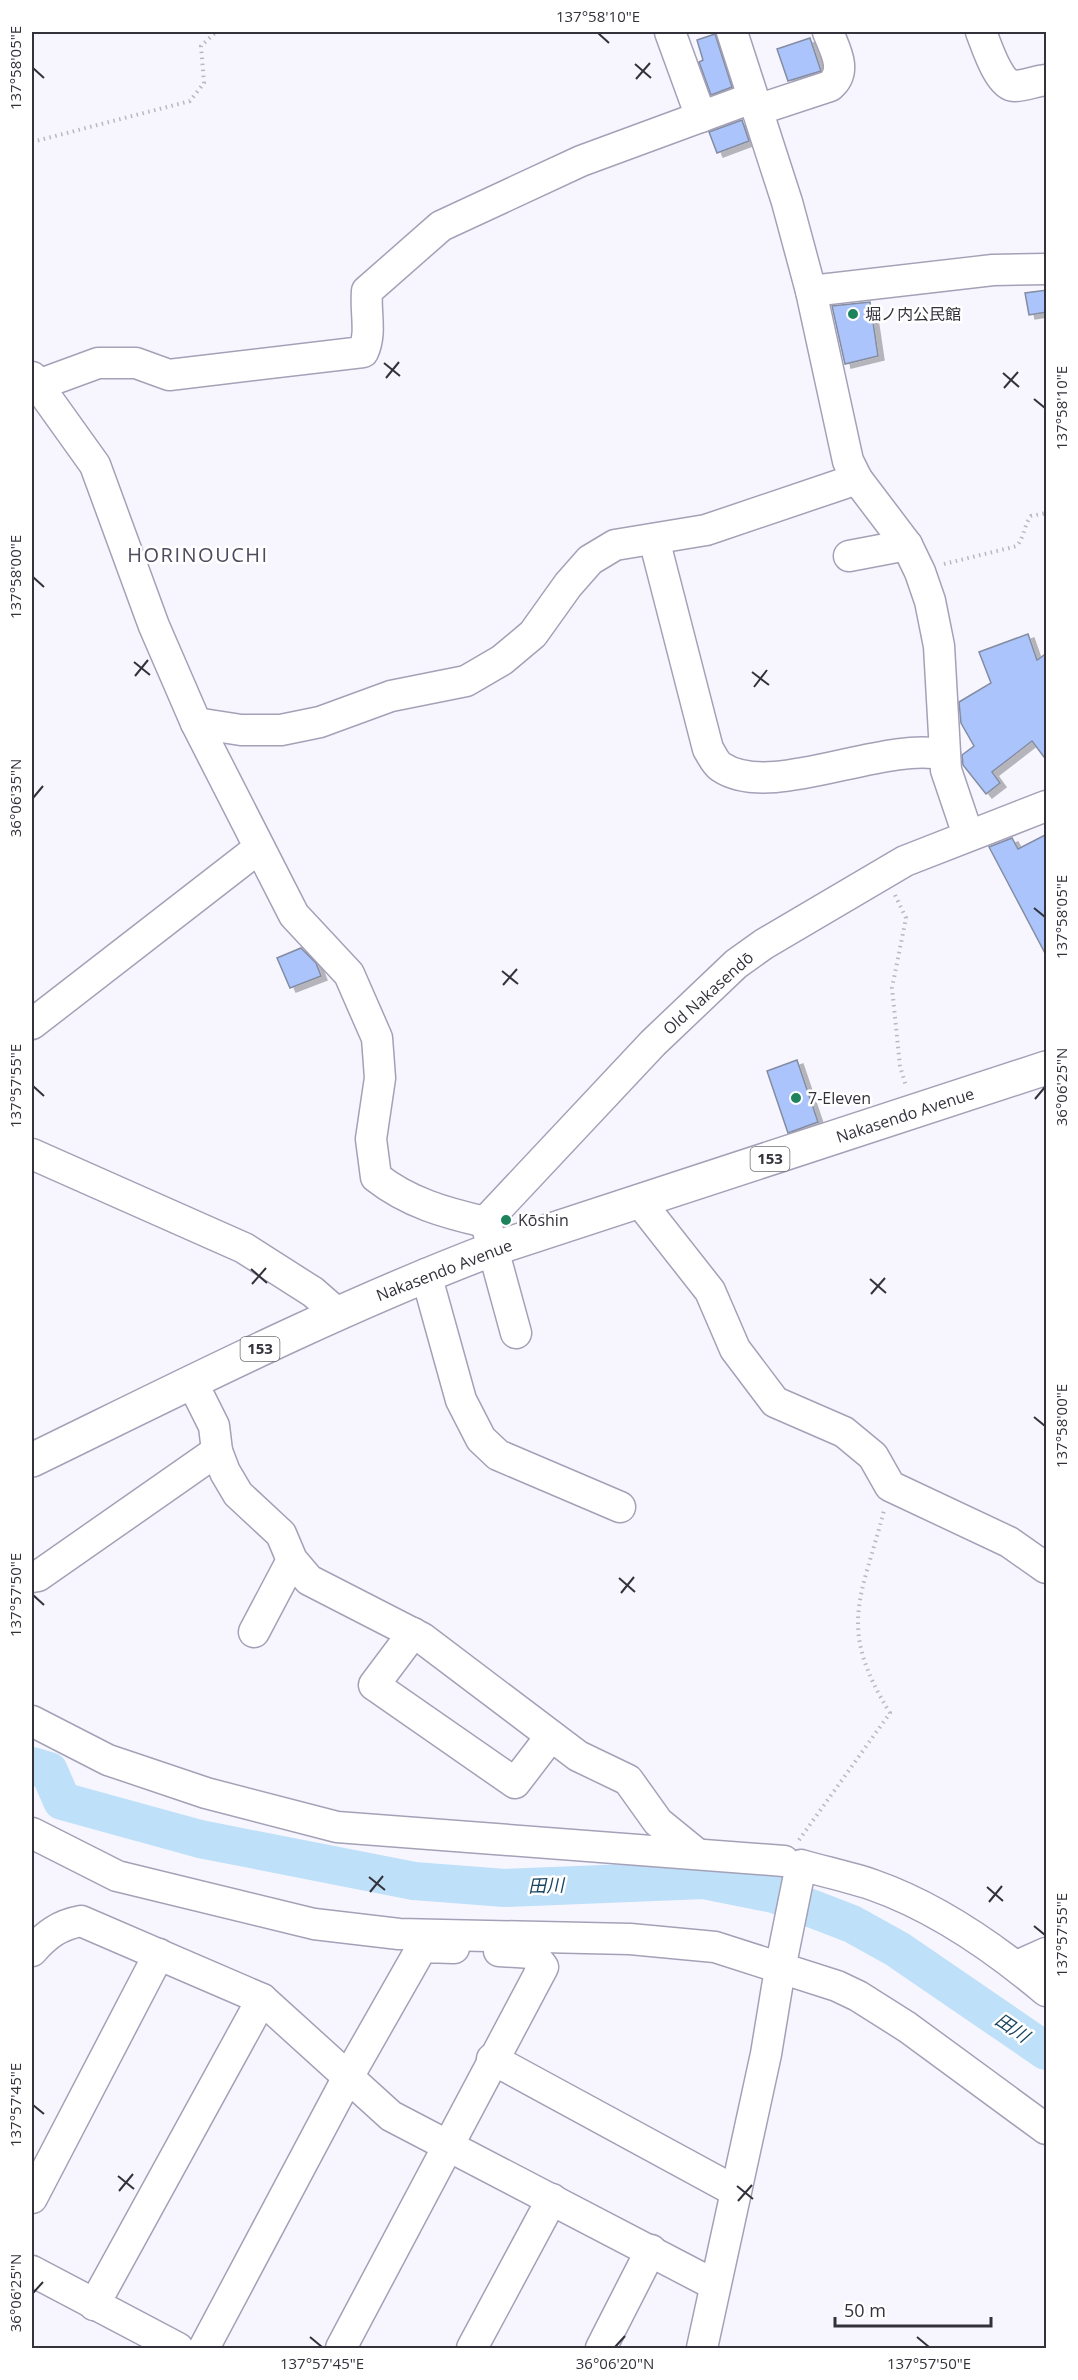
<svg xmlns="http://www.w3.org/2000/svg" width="1078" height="2380" font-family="'Open Sans','Noto Sans JP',sans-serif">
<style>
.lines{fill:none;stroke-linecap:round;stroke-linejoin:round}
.river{stroke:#bee0f9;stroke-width:38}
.building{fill:#abc4fb;stroke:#848ca0;stroke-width:1.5;filter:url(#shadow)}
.minor-casing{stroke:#a4a1b7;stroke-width:33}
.highway-casing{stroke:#a4a1b7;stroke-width:36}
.path{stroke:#b9b8c1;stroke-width:4;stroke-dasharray:1.5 4.5;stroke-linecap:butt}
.minor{stroke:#fff;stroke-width:30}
.highway{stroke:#fff;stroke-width:33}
.ticks{fill:none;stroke:#33323b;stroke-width:2}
.poi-dot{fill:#1d835d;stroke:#fff;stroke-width:2}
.labels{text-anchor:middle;stroke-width:5;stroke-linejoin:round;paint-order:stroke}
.shield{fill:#fff;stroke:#707076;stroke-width:1.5}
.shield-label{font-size:15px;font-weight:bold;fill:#33323b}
.poi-label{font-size:16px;fill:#33323b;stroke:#fff;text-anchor:start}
.street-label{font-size:16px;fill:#33323b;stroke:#fff}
.water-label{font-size:18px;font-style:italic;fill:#1a4662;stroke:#fff}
.quarter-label{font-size:20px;letter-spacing:1.5px;fill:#4e4b5e;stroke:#fff}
.neatline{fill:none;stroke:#33323b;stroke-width:2}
.ticks-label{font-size:15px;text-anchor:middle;fill:#33323b}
</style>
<defs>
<filter id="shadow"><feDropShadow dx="6" dy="4" stdDeviation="0" flood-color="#0004"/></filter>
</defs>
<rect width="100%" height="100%" fill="#f7f6ff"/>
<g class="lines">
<path class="river" d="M32 1766 49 1771 62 1801 200 1839 414 1881 505 1888 704 1880 774 1894 852 1924 897 1949 1046 2051"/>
</g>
<g class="building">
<path d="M715 34 732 87 711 95 699 62 703 60 697 40Z"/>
<path d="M810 38 821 71 788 81 777 49Z"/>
<path d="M742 120 749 141 717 153 709 132Z"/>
<path d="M1047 290V312L1029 315 1025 293Z"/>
<path d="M870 302 878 356 845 364 832 306Z"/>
<path d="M1028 634 1037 660 1047 653V761L1032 741 992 772 1000 783 986 794 963 765 962 755 974 746 961 723 959 702 991 683 979 652Z"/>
<path d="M1047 834V957L989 847 1012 838 1018 849Z"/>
<path d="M301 948 316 963 321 976 290 988 277 958Z"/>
<path d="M797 1060 818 1122 788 1133 767 1071Z"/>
</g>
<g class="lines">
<g class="minor-casing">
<g id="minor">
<path d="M670 32 701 117"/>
<path d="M732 32 787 202 811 291 848 461 857 479 907 545 920 572 930 601 939 646 946 770 968 835"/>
<path d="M981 32C986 44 999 86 1014 86 1024 86 1036 81 1046 80"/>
<path d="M757 110 830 86C848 71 835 50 828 32"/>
<path d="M811 291 993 270 1046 269"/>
<path d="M32 377 95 465 154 626 196 723 294 915 349 974 377 1038 380 1078 371 1139 376 1177C409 1203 446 1213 485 1222"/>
<path d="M38 385 98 363H136L169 375 363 352C372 333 365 313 367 291L441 226 581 161 752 98"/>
<path d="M654 539 708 749C712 755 715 763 721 767 772 801 883 740 945 755"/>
<path d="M849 556 907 545"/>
<path d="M196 723 241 730H281L320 722 391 696 466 681 502 660 533 634 568 585 590 560 615 545 706 530 857 479"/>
<path d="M32 1024 259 848"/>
<path d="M32 1154 244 1248 313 1292 337 1313"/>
<path d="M640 1202 710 1291 735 1349 775 1402 844 1432 873 1456 890 1486 1009 1542 1046 1568"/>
<path d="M485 1222 653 1043 736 964 764 944 905 861 1046 806"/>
<path d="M487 1227 516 1333"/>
<path d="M426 1274 461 1400 481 1439 498 1455 620 1507"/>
<path d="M192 1382 214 1426 217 1451 225 1472 238 1494 281 1534 292 1560 309 1580 422 1638 578 1756 628 1780 658 1822 696 1853"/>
<path d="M32 1577 38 1576 217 1451"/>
<path d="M254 1632 292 1560"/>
<path d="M413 1633 374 1685 515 1783 551 1736"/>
<path d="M32 1721 108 1760 206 1793 337 1827 784 1861"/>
<path d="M32 1833 117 1876 314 1924 399 1934 630 1939 715 1947 837 1986 858 1996 907 2027 1046 2129"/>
<path d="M32 1951C46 1935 59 1925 81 1921L262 1999 391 2116 715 2285"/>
<path d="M1017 1966 1046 1953"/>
<path d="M492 2059 735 2191"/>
<path d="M32 2198 159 1954"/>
<path d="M32 2271 178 2348"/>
<path d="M94 2305 262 1999"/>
<path d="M204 2348 348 2077 422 1947 454 1948"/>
<path d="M341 2348 543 1967 532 1953 499 1951"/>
<path d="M472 2348 552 2199"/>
<path d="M601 2348 651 2250"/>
<path d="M702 2348 766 2054 780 1969 801 1865C825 1872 850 1877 873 1885 936 1907 995 1948 1046 1991"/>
</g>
</g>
<g class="highway-casing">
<path id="highway" d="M32 1460C184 1386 335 1309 493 1249L1046 1068"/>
</g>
<g class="path">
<path d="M32 142 190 101 204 83 201 46 216 32"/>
<path d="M944 564 1017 546C1025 535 1024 525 1031 516L1046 513"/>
<path d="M895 895 906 918 892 988 900 1066 906 1086"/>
<path d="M799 1840 890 1713C836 1626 862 1598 884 1510"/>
</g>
<use href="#minor" class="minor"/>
<use href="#highway" class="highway"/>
</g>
<path class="ticks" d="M598 33 609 43M635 64 651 78M33 68 44 78M636 79 650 63M384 363 400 376M1003 373 1019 387M386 378 399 362M1004 388 1018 372M1034 399 1045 408M33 577 44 587M134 662 150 675M752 672 769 685M135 676 148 660M754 687 767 670M33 798 43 786M1034 908 1045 917M502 971 518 984M503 985 517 969M33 1086 44 1096M1035 1099 1045 1087M251 1269 267 1283M870 1279 886 1293M252 1284 266 1268M871 1294 885 1278M1034 1417 1045 1426M619 1578 635 1592M621 1593 634 1577M33 1595 44 1605M369 1877 385 1890M987 1887 1003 1901M370 1892 383 1876M989 1902 1002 1886M1034 1926 1045 1935M33 2105 44 2114M118 2176 134 2189M737 2186 753 2199M119 2191 133 2174M738 2201 752 2185M33 2293 43 2282M310 2337 322 2347M917 2337 929 2347M615 2347 625 2336"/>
<g class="poi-dot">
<circle cx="853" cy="314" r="6"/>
<circle cx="796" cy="1098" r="6"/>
<circle cx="506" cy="1220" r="6"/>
</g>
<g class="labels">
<g class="shield">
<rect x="750.5" y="1147" width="39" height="24" rx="4.5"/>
<rect x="240.5" y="1337" width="39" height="24" rx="4.5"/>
</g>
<g class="shield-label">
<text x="770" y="1164">153</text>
<text x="260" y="1354">153</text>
</g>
<g class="poi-label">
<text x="865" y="320">堀ノ内公民館</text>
<text x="808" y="1104">7-Eleven</text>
<text x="518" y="1226">Kōshin</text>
</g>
<g class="street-label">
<text transform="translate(708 993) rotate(-42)" y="6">Old Nakasendō</text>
<text transform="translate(905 1115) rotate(-18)" y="6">Nakasendo Avenue</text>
<text transform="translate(444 1270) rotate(-21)" y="6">Nakasendo Avenue</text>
</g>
<g class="water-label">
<text transform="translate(546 1886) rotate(-2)" y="6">田川</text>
<text transform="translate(1012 2028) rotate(34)" y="6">田川</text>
</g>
<g class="quarter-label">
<text x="198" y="562">HORINOUCHI</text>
</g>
</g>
<rect width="1078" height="2380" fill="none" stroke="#ffffff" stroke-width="66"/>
<path d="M835 2317v9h156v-9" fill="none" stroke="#33323b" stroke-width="3"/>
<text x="844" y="2317" font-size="18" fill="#33323b" stroke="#ffffff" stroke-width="4.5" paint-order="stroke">50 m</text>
<rect x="33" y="33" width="1012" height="2314" class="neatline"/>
<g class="ticks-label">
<text x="598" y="22">137°58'10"E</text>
<text transform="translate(16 68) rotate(-90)" y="5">137°58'05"E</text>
<text transform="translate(1062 408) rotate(-90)" y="5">137°58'10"E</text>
<text transform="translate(16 577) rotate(-90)" y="5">137°58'00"E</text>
<text transform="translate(16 798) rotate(-90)" y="5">36°06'35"N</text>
<text transform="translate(1062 917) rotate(-90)" y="5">137°58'05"E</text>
<text transform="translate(16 1086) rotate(-90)" y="5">137°57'55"E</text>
<text transform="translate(1062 1087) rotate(-90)" y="5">36°06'25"N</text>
<text transform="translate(1062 1426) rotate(-90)" y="5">137°58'00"E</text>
<text transform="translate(16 1595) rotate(-90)" y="5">137°57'50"E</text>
<text transform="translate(1062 1935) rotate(-90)" y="5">137°57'55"E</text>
<text transform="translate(16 2105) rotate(-90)" y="5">137°57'45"E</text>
<text transform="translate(16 2293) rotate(-90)" y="5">36°06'25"N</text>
<text x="322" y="2369">137°57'45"E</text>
<text x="615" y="2369">36°06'20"N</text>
<text x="929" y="2369">137°57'50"E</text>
</g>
</svg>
